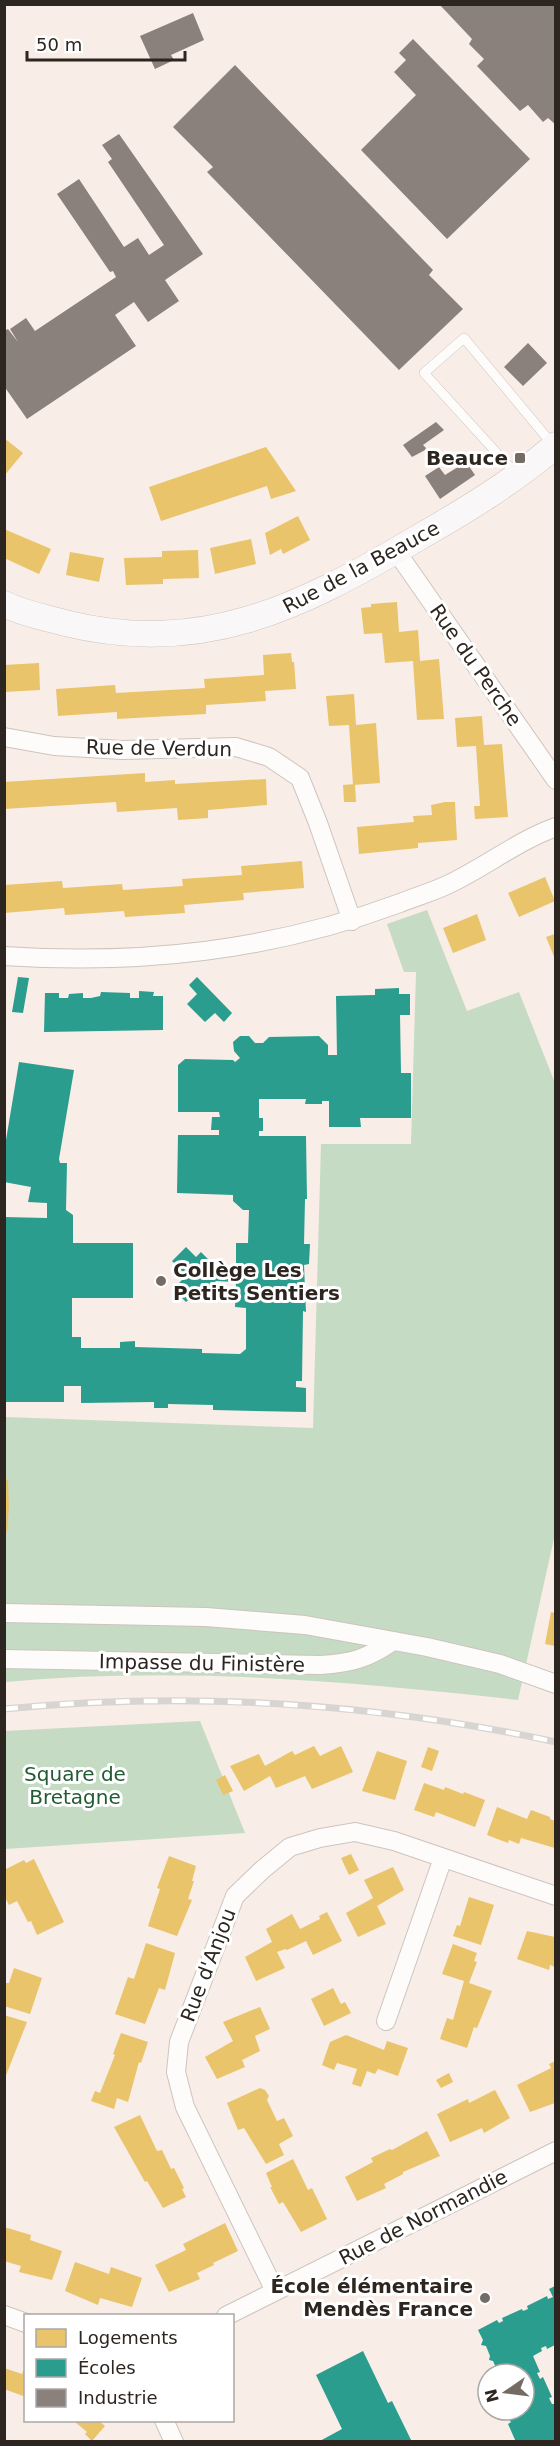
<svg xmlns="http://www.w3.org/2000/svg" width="560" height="2446" font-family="'DejaVu Sans',sans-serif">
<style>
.green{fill:#c5dbc4}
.homes{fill:#e9c46a}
.schools{fill:#2a9d8f}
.industry{fill:#8a817c}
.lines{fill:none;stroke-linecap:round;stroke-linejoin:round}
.lane-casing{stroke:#cdc4be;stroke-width:10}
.street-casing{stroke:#cdc4be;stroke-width:20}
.secondary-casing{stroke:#cdc4be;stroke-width:27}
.lane{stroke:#fefcfb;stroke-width:9}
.street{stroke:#fefcfb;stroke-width:18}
.secondary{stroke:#faf7f8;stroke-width:26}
.rail-casing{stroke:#d7d4d2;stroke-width:7}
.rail{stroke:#fff;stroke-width:4.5;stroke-dasharray:14;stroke-linecap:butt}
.poi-dot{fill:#746b65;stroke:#fff;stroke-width:2}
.labels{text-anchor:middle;stroke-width:6;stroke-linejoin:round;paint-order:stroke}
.poi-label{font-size:20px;font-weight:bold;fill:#2d251f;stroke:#fff;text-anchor:end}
.street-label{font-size:20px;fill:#2d251f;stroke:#fff}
.park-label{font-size:20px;fill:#225a34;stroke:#fff}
</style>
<rect width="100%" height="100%" fill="#f8ede7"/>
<g class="green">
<path d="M427 910 467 1011 519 992 555 1083V1534L518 1700C347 1681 176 1666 5 1682V1417L313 1428 321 1144H411L416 972H404L387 924Z"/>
<path d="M200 1721 245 1833 5 1849V1731Z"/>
</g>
<g class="homes">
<path d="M4 438 23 453 4 476Z"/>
<path d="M266 447 296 491 271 499 267 486 161 521 149 487Z"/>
<path d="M298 516 310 540 283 554 281 549 270 555 265 533Z"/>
<path d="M4 529 51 549 39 574 4 558Z"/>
<path d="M251 539 256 564 215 574 210 548Z"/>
<path d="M198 550 199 578 163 579V584L126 585 124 558 162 557V551Z"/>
<path d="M70 552 104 558 99 582 66 575Z"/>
<path d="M397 602 399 632 418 630 420 661 439 659 444 719 417 720 413 661 385 663 382 633 364 634 361 608 371 607V604Z"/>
<path d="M291 653 292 662H294L296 689 265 691 266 701 206 705V714L117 719V712L58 716 56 689 115 685 116 693 205 688 204 679 264 675 263 655Z"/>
<path d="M39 663 40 690 4 692V665Z"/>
<path d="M354 694 356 725 376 723 380 783 353 785 349 725 329 726 326 696Z"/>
<path d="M482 716 484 745 502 744 508 817 475 819 474 806H480L476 746 457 747 455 718Z"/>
<path d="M145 773V782L175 780V784L266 779 267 805 208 810V818L178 820 177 808 117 812 116 802 4 809V782Z"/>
<path d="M355 784 356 802H344L343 785Z"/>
<path d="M445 802H455L457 840 418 843V848L359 854 357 827 414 822 413 816 432 815 431 805Z"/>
<path d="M302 861 304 888 243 893 244 900 184 905 185 913 125 917 124 911 65 915 64 908 4 913V885L62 881 63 888 122 884 123 890 183 886 182 879 242 875 241 866Z"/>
<path d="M545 877 555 901 519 917 508 893Z"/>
<path d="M477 914 486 940 453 953 443 928Z"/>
<path d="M555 934V959L546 937Z"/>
<path d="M4 1477 8 1481 9 1507 7 1532H4Z"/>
<path d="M551 1612 555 1613V1646L545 1644Z"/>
<path d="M314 1746 320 1756 341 1746 353 1772 312 1789 305 1776 276 1788 270 1776 244 1791 230 1766 259 1754 265 1766 292 1751 295 1755Z"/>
<path d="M428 1747 439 1751 432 1771 421 1767Z"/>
<path d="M377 1751 407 1761 395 1800 362 1791Z"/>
<path d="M225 1775 233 1791 223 1795 216 1780Z"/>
<path d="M424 1783 444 1790 445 1787 463 1794 464 1792 485 1800 475 1827 436 1812 434 1817 414 1810Z"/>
<path d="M497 1807 527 1819 531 1810 550 1817V1819L555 1821V1848L521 1838 519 1844 509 1840 508 1843 487 1835Z"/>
<path d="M351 1854 359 1870 349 1875 341 1858Z"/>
<path d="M169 1856 196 1866 192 1881H194L188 1899 192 1900 177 1936 148 1926 160 1889 157 1888Z"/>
<path d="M34 1859 64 1922 37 1935 31 1921 28 1922 17 1901 9 1905 4 1895V1870L24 1860 26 1863Z"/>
<path d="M393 1867 404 1890 377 1906 386 1924 358 1937 346 1913 373 1898 364 1880Z"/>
<path d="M469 1897 494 1905 481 1945 453 1936 457 1925 460 1926Z"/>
<path d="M327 1912 342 1941 313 1955 306 1941 287 1950 285 1949 277 1952 285 1968 256 1981 245 1957 272 1942 266 1929 292 1914 300 1929 320 1919 319 1916Z"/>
<path d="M527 1931 555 1937V1967L550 1965 549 1970 517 1959Z"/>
<path d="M146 1943 175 1953 165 1990 159 1988 145 2024 115 2014 128 1977 134 1979Z"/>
<path d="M453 1944 477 1953 474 1961 477 1962 469 1983 492 1991 477 2028 474 2027 467 2048 440 2039 447 2018 453 2020 464 1981 442 1974Z"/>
<path d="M14 1968 42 1978 30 2014 4 2006V1986L6 1983H9Z"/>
<path d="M333 1988 341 2004 345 2002 351 2013 324 2026 311 1999Z"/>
<path d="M260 2007 270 2029 255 2036 260 2051 242 2060 245 2067 217 2079 205 2057 233 2041 223 2022Z"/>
<path d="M4 2015 27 2022 5 2078H4Z"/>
<path d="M121 2033 148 2042 141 2063 139 2062 128 2102 117 2098 114 2109 91 2101 95 2091 100 2093 115 2055 113 2054Z"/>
<path d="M346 2035 384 2050 387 2041 408 2048 398 2076 378 2069 375 2074 367 2071 361 2087 352 2084 357 2069 337 2063 334 2070 322 2065 330 2042Z"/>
<path d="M555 2061V2103L530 2112 517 2085 551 2068 549 2064Z"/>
<path d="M449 2073 453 2082 441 2088 436 2080Z"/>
<path d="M260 2088 265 2090 269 2096 267 2100 277 2121 284 2118 293 2136 279 2144 284 2155 266 2164 244 2128 238 2130 227 2103Z"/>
<path d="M495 2090 510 2118 484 2133 482 2128 450 2142 437 2114 468 2099 469 2103Z"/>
<path d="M140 2115 157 2151 162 2150 171 2169 174 2168 184 2188 182 2189 186 2197 163 2208 147 2181 145 2182 114 2127Z"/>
<path d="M427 2131 440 2156 403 2172V2174L384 2184 386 2188 357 2201 345 2177 373 2162 371 2158 390 2149 392 2150Z"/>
<path d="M293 2159 308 2190 312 2188 327 2219 301 2232 283 2202 279 2204 270 2187H272L266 2173Z"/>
<path d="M225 2223 238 2251 213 2263 214 2265 197 2273 200 2279 169 2292 155 2265 186 2250 183 2244Z"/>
<path d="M4 2227 31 2235 30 2240 62 2251 52 2280 19 2272 21 2266 4 2261Z"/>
<path d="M75 2262 109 2274 111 2267 142 2278 132 2307 100 2298 98 2305 65 2291Z"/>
<path d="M26 2364V2397L4 2389V2368L22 2374Z"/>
<path d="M74 2421H99L105 2426 92 2441 85 2434 87 2432Z"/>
</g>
<g class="schools">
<path d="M18 977 29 978 23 1013 12 1012Z"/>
<path d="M197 977 232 1013 224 1022 215 1013 205 1022 187 1004 197 994 189 985Z"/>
<path d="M399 988V994H410V1015H400L401 1073H411V1118H360L361 1127H329V1101H322V1104H305L306 1099H259V1118H263V1131H259V1136H306L307 1199H305L304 1244H310L309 1264 304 1265 306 1312 303 1311 302 1381H296V1387L306 1388V1412L213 1410V1405L168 1404V1408H154V1402L81 1403V1386H64V1402H4V1217L47 1218V1203L28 1202 31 1187 4 1182V1152L19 1062 74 1070 59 1159 60 1163H67L66 1210 73 1215V1243H133V1298H72V1337H81V1348H120V1342L135 1341V1347L202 1349V1353L240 1354 246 1349V1308L235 1307 236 1282 216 1281 200 1297 196 1293 186 1302 173 1289 182 1280 178 1276 182 1271 172 1261 186 1247 196 1257 201 1252 216 1267H236V1243H248L249 1210H243L233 1201V1195L177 1193 178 1135H219V1130H211L212 1117H220L219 1112H178V1065L185 1059 233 1060 235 1062 240 1058 234 1051 233 1042 240 1036H249L255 1043H263L269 1037 319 1036 328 1045V1055H337L336 996 375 995V989Z"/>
<path d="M139 991 154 992 153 996H163V1030L44 1032 45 993H59V998H68L69 994 83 993V998H91L100 996 101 992 130 993V998H139Z"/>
<path d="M555 2286V2345L547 2349 546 2346 541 2348 542 2351 533 2356 540 2372 537 2373 540 2379 543 2377 552 2397 549 2398 552 2404H555V2442H516L508 2424 511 2422 508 2418 505 2419 501 2410H524V2374H495L498 2372 493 2361 489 2360 490 2356 486 2346 481 2345 483 2340 478 2330 497 2320 499 2323 503 2321 502 2318 522 2309 523 2311 528 2309 527 2306 547 2296 548 2299 553 2297 549 2289Z"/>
<path d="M363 2351 388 2403 392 2401 412 2442H318L342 2429 316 2375Z"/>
</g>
<g class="industry">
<path d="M439 4H556V125L548 118 543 122 528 105 520 111 477 66 484 59 469 44 472 39Z"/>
<path d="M193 13 204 40 171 55 174 60 155 69 140 36Z"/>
<path d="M413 39 530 159 447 239 361 150 416 95 394 72 406 60 399 53Z"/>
<path d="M235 65 433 270 429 275 463 309 399 370 207 172 213 167 173 127Z"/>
<path d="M119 134 203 254 165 280 179 301 148 322 134 302 115 315 136 346 27 419 4 386V331L8 329 18 342 10 329 26 318 35 331 116 277 113 271 110 272 57 194 79 179 124 247 138 238 149 255 164 245 108 162 112 159 102 145Z"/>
<path d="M528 343 547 363 523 386 504 367Z"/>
<path d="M436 422 444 430 423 445 427 449 412 457 403 445Z"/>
<path d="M466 462 475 475 440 499 425 476 439 467 445 475Z"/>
</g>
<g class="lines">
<g class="lane-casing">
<path id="lane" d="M516 474 424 373 464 338 553 445"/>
</g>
<g class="street-casing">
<g id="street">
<path d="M396 551 556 780"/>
<path d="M4 737 54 746 122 750 236 747 269 757 300 778 318 823 352 921"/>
<path d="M4 956C141 965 271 951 400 903 415 897 432 892 447 885 484 868 517 841 556 827"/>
<path d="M4 1613 206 1617 305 1625 427 1647 500 1664 556 1684"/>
<path d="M4 1659 320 1665C351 1663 367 1659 393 1641"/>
<path d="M386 2021 443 1858"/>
<path d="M275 2291 185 2107 176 2072 179 2042 235 1896 262 1870 290 1847 320 1838 355 1832 394 1841 556 1896"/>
<path d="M4 2315 26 2323"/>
<path d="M226 2316 556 2151"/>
<path d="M164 2420 174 2442"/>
</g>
</g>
<g class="secondary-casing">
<path id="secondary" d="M4 604C24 614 44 617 65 623 202 657 301 607 416 539 465 511 513 482 556 445"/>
</g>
<use href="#lane" class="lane"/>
<use href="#street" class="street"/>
<use href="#secondary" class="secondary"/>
<g class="rail-casing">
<path id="rail" d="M4 1709C188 1691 375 1703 556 1742"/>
</g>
<use href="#rail" class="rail"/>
</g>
<g class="poi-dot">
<rect x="514" y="452" width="12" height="12" rx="3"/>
<circle cx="161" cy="1281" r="6"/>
<circle cx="485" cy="2298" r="6"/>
</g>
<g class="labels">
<g class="poi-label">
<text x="508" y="465">Beauce</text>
<text x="173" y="1277" text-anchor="start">Collège Les<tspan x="173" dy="23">Petits Sentiers</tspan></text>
<text x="473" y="2293">École élémentaire<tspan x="473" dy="23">Mendès France</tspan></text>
</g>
<g class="street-label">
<text transform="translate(361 567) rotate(-28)" y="7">Rue de la Beauce</text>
<text transform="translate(476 665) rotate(55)" y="7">Rue du Perche</text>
<text transform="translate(159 748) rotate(1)" y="7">Rue de Verdun</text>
<text transform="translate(202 1663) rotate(1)" y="7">Impasse du Finistère</text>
<text transform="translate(208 1965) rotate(-69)" y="7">Rue d'Anjou</text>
<text transform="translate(423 2217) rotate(-27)" y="7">Rue de Normandie</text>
</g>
<g class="park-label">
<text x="75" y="1781">Square de<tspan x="75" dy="23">Bretagne</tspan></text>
</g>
</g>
<rect width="560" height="2446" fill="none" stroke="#2d251f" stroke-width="12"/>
<rect x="24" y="2314" width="210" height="108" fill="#ffffff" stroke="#aba8a5" stroke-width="1.5"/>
<rect x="36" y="2329" width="30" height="18" fill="#e9c46a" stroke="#aba8a5" stroke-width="1.5"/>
<text x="78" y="2344" font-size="18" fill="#2d251f">Logements</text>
<rect x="36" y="2359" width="30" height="18" fill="#2a9d8f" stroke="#aba8a5" stroke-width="1.5"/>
<text x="78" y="2374" font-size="18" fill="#2d251f">Écoles</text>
<rect x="36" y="2389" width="30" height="18" fill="#8a817c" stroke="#aba8a5" stroke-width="1.5"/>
<text x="78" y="2404" font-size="18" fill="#2d251f">Industrie</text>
<g transform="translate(506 2392) rotate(256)"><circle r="28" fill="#ffffff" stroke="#aba8a5" stroke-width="1.5"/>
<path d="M0-4.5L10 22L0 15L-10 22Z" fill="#746b65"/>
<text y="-9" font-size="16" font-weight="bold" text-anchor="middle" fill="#2d251f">N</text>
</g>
<path d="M27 51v9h158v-9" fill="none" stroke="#2d251f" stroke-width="3"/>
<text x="36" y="51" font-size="18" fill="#2d251f" stroke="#ffffff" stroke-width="4.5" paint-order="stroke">50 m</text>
</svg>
